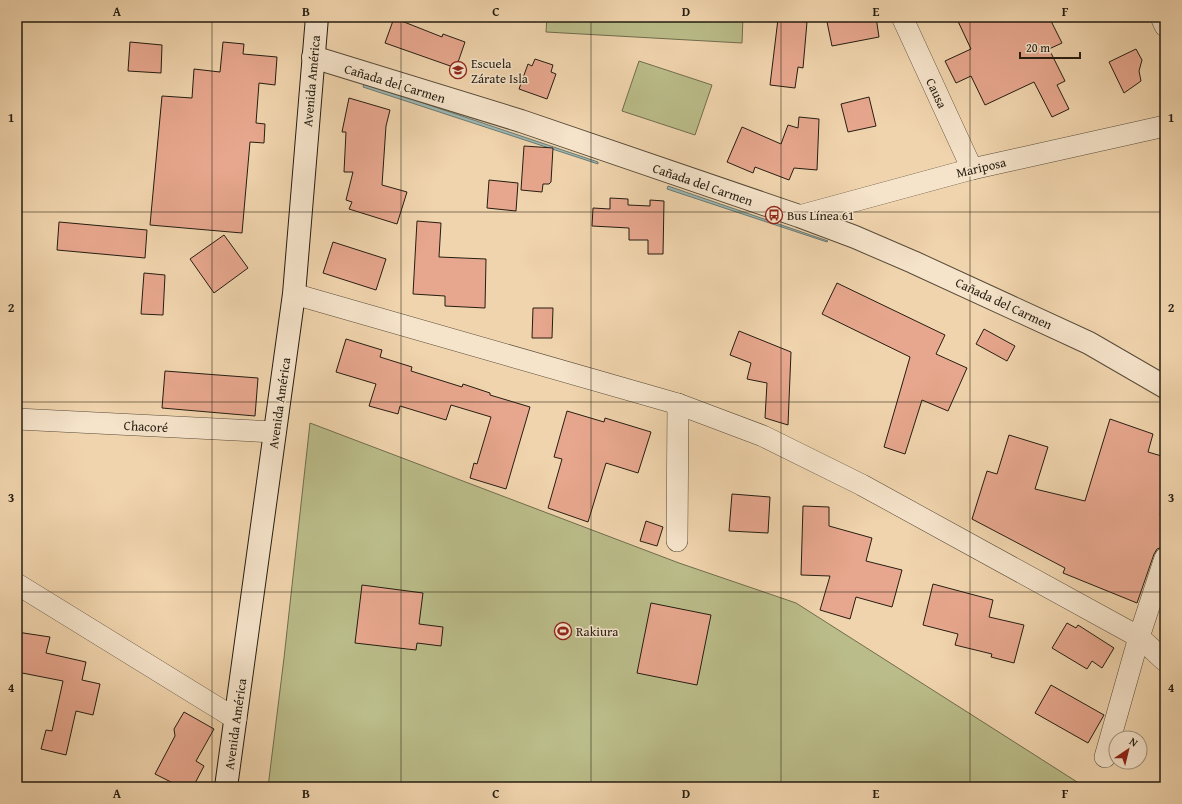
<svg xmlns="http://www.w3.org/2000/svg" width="1182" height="804" font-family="'Gentium Book Plus',serif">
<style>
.green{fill:#babc89;stroke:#706c4d}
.water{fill:#9cb7b2;stroke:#6c7972}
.building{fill:#e7a78e;stroke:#251d11}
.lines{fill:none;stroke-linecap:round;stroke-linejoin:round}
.minor-casing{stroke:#584b38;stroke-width:22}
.tertiary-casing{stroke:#584b38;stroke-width:24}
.secondary-casing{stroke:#251d11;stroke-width:24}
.minor{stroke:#f5e3ca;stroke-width:21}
.tertiary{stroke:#f5e3ca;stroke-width:22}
.secondary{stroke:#f5e3ca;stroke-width:22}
.grid{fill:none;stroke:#251d11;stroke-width:1;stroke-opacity:0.55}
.labels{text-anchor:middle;stroke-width:3;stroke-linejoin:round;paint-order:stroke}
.poi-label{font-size:13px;fill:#251d11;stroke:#f5e3ca;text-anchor:start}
.street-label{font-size:13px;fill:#251d11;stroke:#f5e3ca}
.neatline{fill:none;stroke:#251d11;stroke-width:1.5}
.grid-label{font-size:13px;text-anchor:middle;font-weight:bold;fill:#251d11}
</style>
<rect width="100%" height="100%" fill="#f0d4ad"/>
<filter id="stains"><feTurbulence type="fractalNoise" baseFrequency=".005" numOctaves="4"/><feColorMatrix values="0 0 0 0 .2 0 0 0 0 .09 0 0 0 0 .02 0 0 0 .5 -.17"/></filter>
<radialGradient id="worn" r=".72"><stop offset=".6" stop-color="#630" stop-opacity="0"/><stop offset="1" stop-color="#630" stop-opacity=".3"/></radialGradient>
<g class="green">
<path d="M547 17H743L742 43 546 32Z"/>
<path d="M639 61 712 85 695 135 622 111Z"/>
<path d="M310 423 679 563 796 603 1085 787H268L284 658Z"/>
</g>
<g class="water">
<path d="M364 83 598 162V164L363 87Z"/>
<path d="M668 186 828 241 827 242 667 189Z"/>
</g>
<g class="building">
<path d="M826 17H876L879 37 832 46Z"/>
<path d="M956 17H1049L1062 43 1049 49 1065 81 1057 85 1069 109 1052 117 1034 82 985 105 971 76 956 83 945 61 971 49Z"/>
<path d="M394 18 442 37 443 34 465 42 456 68 385 43Z"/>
<path d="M778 19 807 22 803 68 798 67 795 88 770 85Z"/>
<path d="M130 42 162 45 161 73 128 71Z"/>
<path d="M223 42 244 44 243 54 277 57 275 85 259 83 256 123 265 124 264 143 250 142 242 233 150 225 162 96 192 98 194 69 220 72Z"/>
<path d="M1136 49 1142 60 1139 71 1141 81 1124 93 1109 62Z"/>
<path d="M535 59 553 65 551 72 556 74 547 99 519 89 528 64 532 66Z"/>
<path d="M869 97 876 126 848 132 841 104Z"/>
<path d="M349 98 390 110 386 126 382 185 407 192 397 224 349 209 352 202 346 200 353 172H344L346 132H342Z"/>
<path d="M799 117 819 119 817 170 794 168 789 180 755 167 753 173 727 162 742 127 781 144 788 125 798 128Z"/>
<path d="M524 146 553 148 551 182 549 184H543L542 192 521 190Z"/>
<path d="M489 180 518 183 516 211 487 208Z"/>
<path d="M610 198 628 199V205L650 206V200L664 201 663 254H648V240H629V228L592 226 593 208 610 209Z"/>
<path d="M417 221 441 223 439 257 486 259 485 308 445 306V296L413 294Z"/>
<path d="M59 222 147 230 145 258 57 250Z"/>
<path d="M224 235 248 268 214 293 190 259Z"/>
<path d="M333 242 386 259 376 290 323 273Z"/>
<path d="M144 273 165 275 163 315 141 314Z"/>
<path d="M837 283 945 335 936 354 967 368 948 411 922 400 905 454 884 447 910 357 822 314Z"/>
<path d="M533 308H553L552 338H532Z"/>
<path d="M984 329 1015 346 1007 361 976 344Z"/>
<path d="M739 331 791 352 788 425 765 418 767 383 747 379 751 363 730 355Z"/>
<path d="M346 339 382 350 380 357 412 367 411 371 462 387 463 384 490 393V395L530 407 506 489 470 478 474 463 477 464 491 417 451 405 446 420 400 406 398 414 369 406 376 384 336 372Z"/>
<path d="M165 371 258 378 255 416 162 408Z"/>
<path d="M567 411 604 422 605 418 651 432 638 473 606 463 588 522 548 508 562 459 554 457Z"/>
<path d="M1110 419 1153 434 1148 452 1165 457V498L1160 515 1165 517V546L1157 549 1154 554 1137 603 1063 573 1065 568 972 519 987 471 997 474 1009 435 1048 447 1035 489 1085 501Z"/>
<path d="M732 494 770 497 768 533 729 531Z"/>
<path d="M803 506 829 507V526L872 538 866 561 902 570 892 607 856 597 850 619 820 610 830 576 801 575Z"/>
<path d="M646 521 663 527 657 546 640 541Z"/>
<path d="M933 584 993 600 989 617 1024 625 1014 663 991 657 992 654 955 645 958 634 923 625Z"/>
<path d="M362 585 423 593 419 624 443 627 441 646 417 643 416 650 355 643Z"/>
<path d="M651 603 711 615 697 685 637 673Z"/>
<path d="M1067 623 1076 628 1078 625 1114 648 1102 668 1092 661 1087 669 1052 648Z"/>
<path d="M17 632 50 637 46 653 86 662 82 680 100 684 93 715 76 711 66 755 41 749 46 730 52 731 63 681 17 672Z"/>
<path d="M1051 685 1104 715 1088 743 1035 713Z"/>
<path d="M184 712 214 729 196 761 204 766 193 787H181L155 774 175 736 174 729Z"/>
</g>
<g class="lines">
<g class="minor-casing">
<g id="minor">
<path d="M902 17 972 169"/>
<path d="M1161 17 1165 26"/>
<path d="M799 216 972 169 1165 126"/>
<path d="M294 294 678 404 763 436 862 485 1139 637 1165 661"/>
<path d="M17 419 275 432"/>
<path d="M677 541 678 404"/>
<path d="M17 584 236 719"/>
<path d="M1105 757 1139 637 1165 558"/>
</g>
</g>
<g class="tertiary-casing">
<path id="tertiary" d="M313 57 521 121 799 216 855 237 913 262 1089 343 1165 387"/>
</g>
<g class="secondary-casing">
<path id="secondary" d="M226 787 294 294 317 17"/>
</g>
<use href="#minor" class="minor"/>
<use href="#tertiary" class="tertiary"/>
<use href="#secondary" class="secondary"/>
</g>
<path class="grid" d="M212 17V787M401 17V787M591 17V787M781 17V787M970 17V787M17 212H1165M17 402H1165M17 592H1165"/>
<defs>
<g id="school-ring" transform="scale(0.9)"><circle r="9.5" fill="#f5e3ca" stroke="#8f2418" stroke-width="1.5"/><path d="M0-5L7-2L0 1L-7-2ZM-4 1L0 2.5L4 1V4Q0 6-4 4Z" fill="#8f2418"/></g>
<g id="bus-ring" transform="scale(0.9)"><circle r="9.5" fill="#f5e3ca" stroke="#8f2418" stroke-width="1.5"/><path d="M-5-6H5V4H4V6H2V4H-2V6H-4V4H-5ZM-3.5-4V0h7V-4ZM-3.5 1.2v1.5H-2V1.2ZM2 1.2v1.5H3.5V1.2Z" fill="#8f2418"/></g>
<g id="stadium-ring" transform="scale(0.9)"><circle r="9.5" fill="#f5e3ca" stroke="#8f2418" stroke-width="1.5"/><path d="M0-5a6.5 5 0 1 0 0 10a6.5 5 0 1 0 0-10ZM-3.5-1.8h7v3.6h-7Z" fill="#8f2418"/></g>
</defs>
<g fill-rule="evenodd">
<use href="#school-ring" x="458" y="70"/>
<use href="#bus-ring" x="774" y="215"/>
<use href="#stadium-ring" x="563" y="631"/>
</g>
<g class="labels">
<g class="poi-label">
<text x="471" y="68">Escuela<tspan x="471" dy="15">Zárate Isla</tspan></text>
<text x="787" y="220">Bus Línea 61</text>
<text x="576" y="636">Rakiura</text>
</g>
<g class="street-label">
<text transform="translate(311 81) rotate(-85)" y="5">Avenida América</text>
<text transform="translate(395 83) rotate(17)" y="5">Cañada del Carmen</text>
<text transform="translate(937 93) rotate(65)" y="5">Causa</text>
<text transform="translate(981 167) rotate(-13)" y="5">Mariposa</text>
<text transform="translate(703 184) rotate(19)" y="5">Cañada del Carmen</text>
<text transform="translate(1004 303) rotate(25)" y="5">Cañada del Carmen</text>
<text transform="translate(279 403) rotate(-82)" y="5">Avenida América</text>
<text transform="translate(146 426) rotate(3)" y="5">Chacoré</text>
<text transform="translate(235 724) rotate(-82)" y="5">Avenida América</text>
</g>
</g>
<rect width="1182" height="804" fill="none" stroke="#f0d4ad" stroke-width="44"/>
<g transform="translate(1128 750) rotate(35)"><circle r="19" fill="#f5e3ca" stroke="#a29480"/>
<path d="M0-3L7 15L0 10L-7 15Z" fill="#8f2418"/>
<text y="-6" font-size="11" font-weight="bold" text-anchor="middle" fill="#251d11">N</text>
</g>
<path d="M1020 52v6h60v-6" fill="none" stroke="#251d11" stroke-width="2"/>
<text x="1026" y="52" font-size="12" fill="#251d11" stroke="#f5e3ca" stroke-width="3" paint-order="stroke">20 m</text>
<rect x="22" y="22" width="1138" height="760" class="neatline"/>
<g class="grid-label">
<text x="117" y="16">A</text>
<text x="306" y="16">B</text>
<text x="496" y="16">C</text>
<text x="686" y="16">D</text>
<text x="876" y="16">E</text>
<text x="1065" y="16">F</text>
<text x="11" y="122">1</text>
<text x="1171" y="122">1</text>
<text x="11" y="312">2</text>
<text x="1171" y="312">2</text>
<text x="11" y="502">3</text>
<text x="1171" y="502">3</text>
<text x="11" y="692">4</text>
<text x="1171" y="692">4</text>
<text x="117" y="798">A</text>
<text x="306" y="798">B</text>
<text x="496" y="798">C</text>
<text x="686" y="798">D</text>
<text x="876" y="798">E</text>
<text x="1065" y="798">F</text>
</g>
<rect width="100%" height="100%" filter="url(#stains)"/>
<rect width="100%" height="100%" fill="url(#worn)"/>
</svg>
